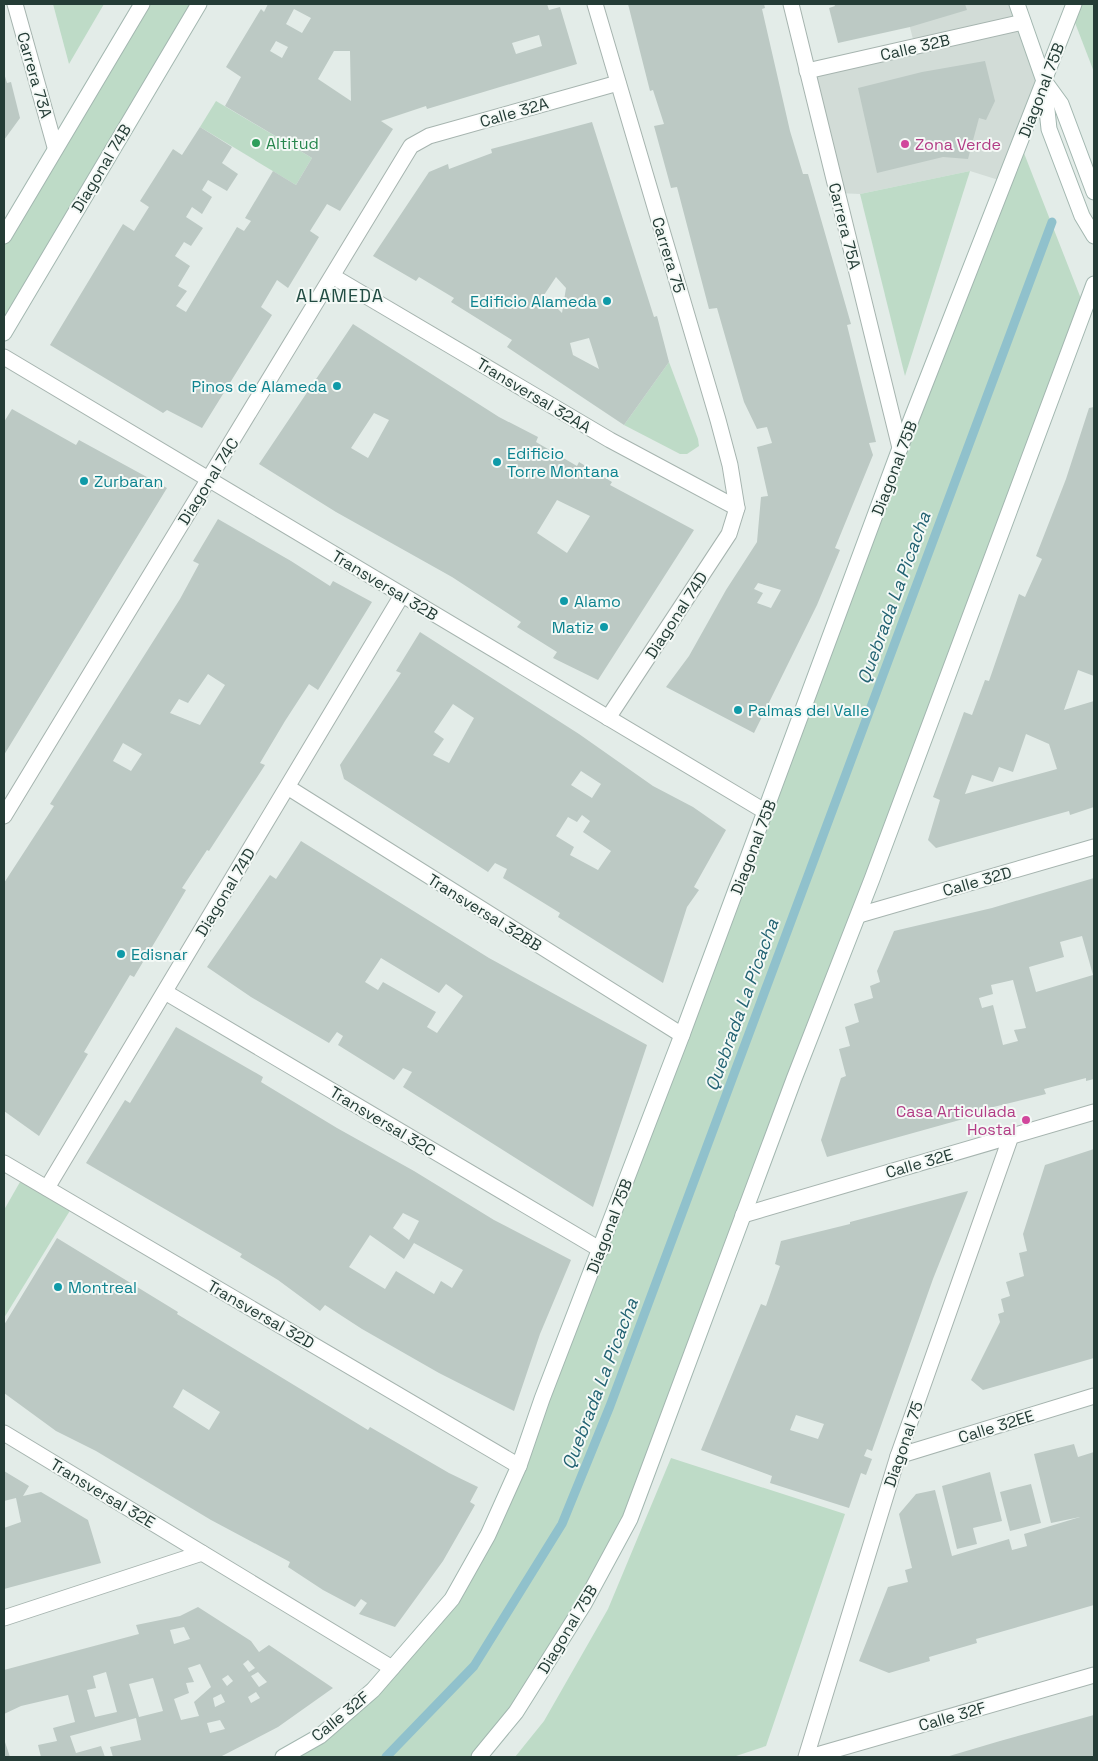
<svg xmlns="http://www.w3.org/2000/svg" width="1098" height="1761" font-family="'Space Grotesk',sans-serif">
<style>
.built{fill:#d2dcd7}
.green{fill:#bedbc7}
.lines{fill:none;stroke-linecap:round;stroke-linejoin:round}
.stream{stroke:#90c1cc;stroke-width:9}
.building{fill:#bcc9c4;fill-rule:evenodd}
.street-casing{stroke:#a6b4af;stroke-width:17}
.secondary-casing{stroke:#a3b7b0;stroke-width:17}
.street{stroke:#fff;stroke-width:15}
.secondary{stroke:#fff;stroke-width:15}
.leisure-dot{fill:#2e9e5b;stroke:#f4f9f6;stroke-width:2}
.hotel-dot{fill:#d1479c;stroke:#f4f9f6;stroke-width:2}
.culture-dot{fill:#0f9aa8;stroke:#f4f9f6;stroke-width:2}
.labels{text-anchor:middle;stroke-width:4;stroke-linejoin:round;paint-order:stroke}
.street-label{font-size:16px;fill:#243c36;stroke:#f4f9f6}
.leisure-label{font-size:16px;fill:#27864d;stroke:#f4f9f6;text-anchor:start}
.hotel-label{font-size:16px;fill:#b23c85;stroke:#f4f9f6;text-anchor:start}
.culture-label{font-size:16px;fill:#0d838f;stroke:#f4f9f6;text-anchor:start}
.neighbourhood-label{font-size:18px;letter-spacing:1px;fill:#224c43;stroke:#f4f9f6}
.water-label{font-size:18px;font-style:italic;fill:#236373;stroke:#f4f9f6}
</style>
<rect width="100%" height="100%" fill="#e3ece8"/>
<path class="built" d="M904 4H1017L1044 81 1005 182 970 171 860 194 837 193 807 71 915 47Z"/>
<g class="green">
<path d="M53 4H104L69 64Z"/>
<path d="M142 4H199L4 333V236Z"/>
<path d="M1076 4H1094V72L1072 15Z"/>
<path d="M216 101 312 158 296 185 200 127Z"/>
<path d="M1020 143 1085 309 630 1519 479 1757H283L320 1736 452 1599 488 1535Z"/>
<path d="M970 171 905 376 860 194Z"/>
<path d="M669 362 698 439 699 446 687 454H680L624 425Z"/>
<path d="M24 1175 74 1204 4 1318V1210Z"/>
<path d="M671 1458 845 1514 766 1746 733 1757H515L544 1721 608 1609Z"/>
</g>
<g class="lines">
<path class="stream" d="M386 1757 474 1666 562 1524 610 1406 1052 222"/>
</g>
<g class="building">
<path d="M268 4H547L549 10 560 7 577 64 427 109 426 106 381 121 393 129 340 211 327 204 310 231 319 237 288 288 277 280 261 307 272 315 202 428 167 410 163 413 50 345 123 224 134 231 149 207 140 201 173 149 182 155 200 127 232 147 222 163 238 174 227 191 208 180 202 190 212 197 202 214 192 207 186 217 203 228 191 246 184 242 175 256 190 266 178 286 187 291 176 306 186 312 237 227 244 231 251 221 245 218 273 171 296 185 312 158 225 106 241 77 226 67 261 9 264 12ZM294 9 311 18 302 33 286 24ZM539 35 542 46 516 54 512 43ZM276 41 288 47 282 58 270 51ZM334 51H350L351 101 318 79Z"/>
<path d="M628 4H764L765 8 762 9 790 131 803 174H808L851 324 847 325 876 442 869 443 873 455 835 548 840 550 817 605 754 733 666 687 689 656 726 590 757 542 761 497 768 496 757 447 772 443 767 427 757 429 744 402 717 308 709 309 677 187 671 188 654 126 664 124 653 90 650 91ZM758 583 781 590 771 608 757 603 763 593 754 589Z"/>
<path d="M834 4H965L967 10 910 27 838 43 829 8 835 6Z"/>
<path d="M985 61 995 101 986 120 979 118 968 159 943 157 877 173 858 88 922 72Z"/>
<path d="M4 73 7 83 11 82 20 118 4 140Z"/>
<path d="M592 122 654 317 657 316 669 362 624 425 507 347 512 340 451 302 454 298 419 277 416 281 373 256 429 172 448 164 449 169 492 153 491 149ZM556 277 566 288 562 313 544 295ZM589 338 599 369 573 355 570 343Z"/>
<path d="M353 324 499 417 538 437 536 442 577 466 579 462 612 482 610 485 694 530 598 680 553 658 557 652 517 627 521 622 452 577 336 512 259 464ZM374 413 389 420 368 458 351 448ZM557 500 590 516 567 553 537 533Z"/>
<path d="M1094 407V676L1078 670 1064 710 1094 701V807L1070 815 1069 811 936 848 928 840 940 800 933 797 964 712 972 715 985 680 989 681 1019 594 1025 597 1042 559 1036 556 1066 479 1089 408ZM1026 734 1049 744 1057 769 965 794 972 775 993 782 999 767 1013 772Z"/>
<path d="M12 409 76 445 79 440 167 488 4 755V422Z"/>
<path d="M218 519 291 561 330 586 333 581 372 602 318 690 309 684 285 721 260 763 265 765 209 851 207 850 182 888 186 890 134 977 130 975 84 1052 88 1054 39 1136 4 1111V883L54 806 50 804 180 599 199 564 193 561ZM208 674 225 685 200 725 170 713 179 699 188 703ZM123 743 142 754 131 771 113 761Z"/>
<path d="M420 632 579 734 653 786 693 807 726 830 694 887 699 890 687 907 663 983 558 917 560 913 503 878 507 869 495 863 488 872 344 779 340 765 401 673 396 671ZM453 704 474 718 449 763 433 755 444 739 434 732ZM581 771 601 784 592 798 571 785ZM582 815 590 821 583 832 611 851 598 870 570 855 574 847 556 836 568 817 577 822Z"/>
<path d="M301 841 489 958 647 1045 593 1207 403 1087 412 1072 403 1068 394 1080 338 1045 343 1036 337 1032 329 1043 251 997 207 967 270 875 276 879ZM381 958 439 993 446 984 463 996 437 1033 427 1027 436 1012 383 982 378 990 365 982Z"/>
<path d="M1094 878V1079L1086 1081V1078L1044 1089 1046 1094 973 1112 974 1116 827 1157 821 1140 841 1078 846 1076 839 1049 850 1046 845 1027 859 1022 854 1004 873 998 870 986 880 982 877 971 894 931 992 908ZM1082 936 1093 975 1036 992 1029 967 1064 957 1060 942ZM1013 980 1026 1028 1014 1030 1018 1041 1003 1045 993 1005 982 1008 979 998 993 994 991 985Z"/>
<path d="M176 1027 263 1077 261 1082 337 1128 414 1171 494 1220 571 1260 540 1334 514 1411 439 1373 362 1329 325 1305 320 1311 278 1280 240 1257 242 1254 86 1163 125 1100 130 1103ZM403 1213 419 1221 409 1240 393 1228ZM370 1235 404 1259 414 1243 463 1270 452 1288 441 1281 434 1294 396 1271 385 1289 349 1267Z"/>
<path d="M1094 1149V1358L983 1390 971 1380 1000 1322 998 1314 1004 1312 1001 1299 1010 1296 1006 1282 1024 1276 1019 1253 1027 1251 1023 1234 1045 1165Z"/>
<path d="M968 1191 933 1279 872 1451 867 1449 864 1456 872 1459 866 1475 861 1473 849 1508 770 1483 772 1476 701 1450 761 1304 766 1306 780 1266 775 1264 781 1241 850 1224V1222ZM796 1415 824 1424 818 1439 790 1430Z"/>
<path d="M57 1238 178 1312 177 1314 368 1430 370 1427 449 1473 478 1487 470 1502 475 1505 443 1561 395 1627 359 1614 367 1603 361 1599 355 1607 323 1590 288 1567 290 1562 211 1520 96 1451 56 1431 4 1393V1325ZM183 1389 220 1412 209 1430 173 1407Z"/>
<path d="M1074 1444 1078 1457 1094 1452V1605L976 1639 977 1643 929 1657 930 1661 889 1673 859 1661 888 1587 908 1582 905 1570 912 1568 899 1514 916 1494 935 1490 952 1556 1009 1539 1012 1550 1027 1546 1024 1534 1080 1517 1051 1523 1034 1454Z"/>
<path d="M4 1471 29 1486 23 1496 41 1492 88 1520 101 1563 4 1589V1528L21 1522 16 1498 4 1501Z"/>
<path d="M990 1472 1002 1521 973 1528 977 1544 957 1549 942 1486Z"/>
<path d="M1031 1484 1041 1523 1010 1531 1000 1492Z"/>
<path d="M198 1607 251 1641 259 1652 269 1645 333 1688 278 1727 220 1757H113L110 1747 141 1740 136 1718 70 1736 76 1753 101 1746 105 1757H41L38 1745 57 1741 53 1728 75 1722 68 1695 21 1706 4 1714V1670L139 1634 136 1625 180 1616ZM184 1627 190 1639 174 1644 170 1630ZM248 1660 255 1668 249 1672 243 1664ZM200 1664 211 1687 194 1702 199 1716 181 1720 174 1699 189 1693 186 1683 194 1682 188 1668ZM106 1672 117 1712 95 1717 87 1690 96 1688 93 1676ZM258 1672 267 1682 259 1687 251 1676ZM228 1675 233 1681 227 1686 222 1679ZM153 1678 163 1711 139 1717 129 1684ZM256 1692 260 1698 251 1703 248 1697ZM221 1694 225 1702 215 1707 213 1698ZM220 1720 225 1729 210 1733 207 1723Z"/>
<path d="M1094 1715V1757H946L1000 1741Z"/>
<path d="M4 1739 10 1757H4Z"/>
</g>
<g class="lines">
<g class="street-casing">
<g id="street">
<path d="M15 4 55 147"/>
<path d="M595 4 718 420 730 465 737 508 729 534 608 718"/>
<path d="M791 4 900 448"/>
<path d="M807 71 1023 22"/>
<path d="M334 277 610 440 737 508"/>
<path d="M4 357 766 812"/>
<path d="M289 788 682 1035"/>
<path d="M4 816 411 146 429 136 618 83"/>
<path d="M859 915 1094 847"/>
<path d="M165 992 601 1250"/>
<path d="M4 1163 519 1466"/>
<path d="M47 1188 402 595"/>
<path d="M743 1215 1094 1112"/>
<path d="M4 1433 392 1668"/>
<path d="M898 1456 1094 1396"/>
<path d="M4 1618 202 1553"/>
<path d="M806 1757 898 1456 1011 1136"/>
<path d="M810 1757 1094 1675"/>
</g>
</g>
<g class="secondary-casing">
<g id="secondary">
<path d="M1017 4 1044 81 1049 129 1082 216 1094 236"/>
<path d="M1045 82 1061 104 1094 192"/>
<path d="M4 236 142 4"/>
<path d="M4 333 199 4"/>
<path d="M283 1757 320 1736 373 1690 452 1599 488 1535 519 1466 542 1399 682 1035 900 448 1074 4"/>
<path d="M479 1757 516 1712 584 1604 630 1519 794 1079 872 879 1094 284"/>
</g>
</g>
<use href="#street" class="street"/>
<use href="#secondary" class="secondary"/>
</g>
<circle class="leisure-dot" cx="256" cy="143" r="5"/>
<g class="hotel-dot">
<circle cx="905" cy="144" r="5"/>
<circle cx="1026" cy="1120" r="5"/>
</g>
<g class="culture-dot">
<circle cx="607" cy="301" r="5"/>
<circle cx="337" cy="386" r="5"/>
<circle cx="497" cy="462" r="5"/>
<circle cx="84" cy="481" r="5"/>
<circle cx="564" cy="601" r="5"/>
<circle cx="604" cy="627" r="5"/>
<circle cx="738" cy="710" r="5"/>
<circle cx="121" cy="954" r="5"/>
<circle cx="58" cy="1287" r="5"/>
</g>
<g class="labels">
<g class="street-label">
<text transform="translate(915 47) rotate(-13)" y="6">Calle 32B</text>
<text transform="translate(35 75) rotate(74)" y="6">Carrera 73A</text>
<text transform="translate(1041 90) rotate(-69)" y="6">Diagonal 75B</text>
<text transform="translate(514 112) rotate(-16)" y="6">Calle 32A</text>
<text transform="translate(101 168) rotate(-59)" y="6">Diagonal 74B</text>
<text transform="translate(845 226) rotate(76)" y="6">Carrera 75A</text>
<text transform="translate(669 255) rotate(73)" y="6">Carrera 75</text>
<text transform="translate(534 395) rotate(31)" y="6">Transversal 32AA</text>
<text transform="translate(894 468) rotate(-69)" y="6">Diagonal 75B</text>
<text transform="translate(208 481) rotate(-58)" y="6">Diagonal 74C</text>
<text transform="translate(385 585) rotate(31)" y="6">Transversal 32B</text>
<text transform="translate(676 615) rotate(-57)" y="6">Diagonal 74D</text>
<text transform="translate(753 847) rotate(-69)" y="6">Diagonal 75B</text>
<text transform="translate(977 881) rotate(-16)" y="6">Calle 32D</text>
<text transform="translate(225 892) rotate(-59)" y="6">Diagonal 74D</text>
<text transform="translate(485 912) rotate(32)" y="6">Transversal 32BB</text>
<text transform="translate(383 1121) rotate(31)" y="6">Transversal 32C</text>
<text transform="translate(919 1163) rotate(-16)" y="6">Calle 32E</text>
<text transform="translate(609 1226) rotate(-69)" y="6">Diagonal 75B</text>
<text transform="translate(261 1314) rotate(30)" y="6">Transversal 32D</text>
<text transform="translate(996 1426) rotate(-17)" y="6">Calle 32EE</text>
<text transform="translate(903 1444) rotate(-71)" y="6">Diagonal 75</text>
<text transform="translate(103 1493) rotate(31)" y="6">Transversal 32E</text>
<text transform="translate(567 1629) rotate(-59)" y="6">Diagonal 75B</text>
<text transform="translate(340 1716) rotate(-39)" y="6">Calle 32F</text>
<text transform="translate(952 1716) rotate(-16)" y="6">Calle 32F</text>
</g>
<g class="leisure-label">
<text x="266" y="149">Altitud</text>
</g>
<g class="hotel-label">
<text x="915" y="150">Zona Verde</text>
<text x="1016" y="1117" text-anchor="end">Casa Articulada<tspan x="1016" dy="18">Hostal</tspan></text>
</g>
<g class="culture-label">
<text x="597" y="307" text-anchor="end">Edificio Alameda</text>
<text x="327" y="392" text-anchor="end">Pinos de Alameda</text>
<text x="507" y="459">Edificio<tspan x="507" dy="18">Torre Montana</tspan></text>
<text x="94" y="487">Zurbaran</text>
<text x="574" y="607">Alamo</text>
<text x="594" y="633" text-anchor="end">Matiz</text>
<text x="748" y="716">Palmas del Valle</text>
<text x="131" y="960">Edisnar</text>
<text x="68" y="1293">Montreal</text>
</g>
<g class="neighbourhood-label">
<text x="340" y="302">ALAMEDA</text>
</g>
<g class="water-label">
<text transform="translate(894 598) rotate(-70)" y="6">Quebrada La Picacha</text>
<text transform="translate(742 1005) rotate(-70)" y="6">Quebrada La Picacha</text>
<text transform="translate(600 1384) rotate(-69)" y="6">Quebrada La Picacha</text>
</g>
</g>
<rect width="1098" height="1761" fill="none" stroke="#243c36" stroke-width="10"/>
</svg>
